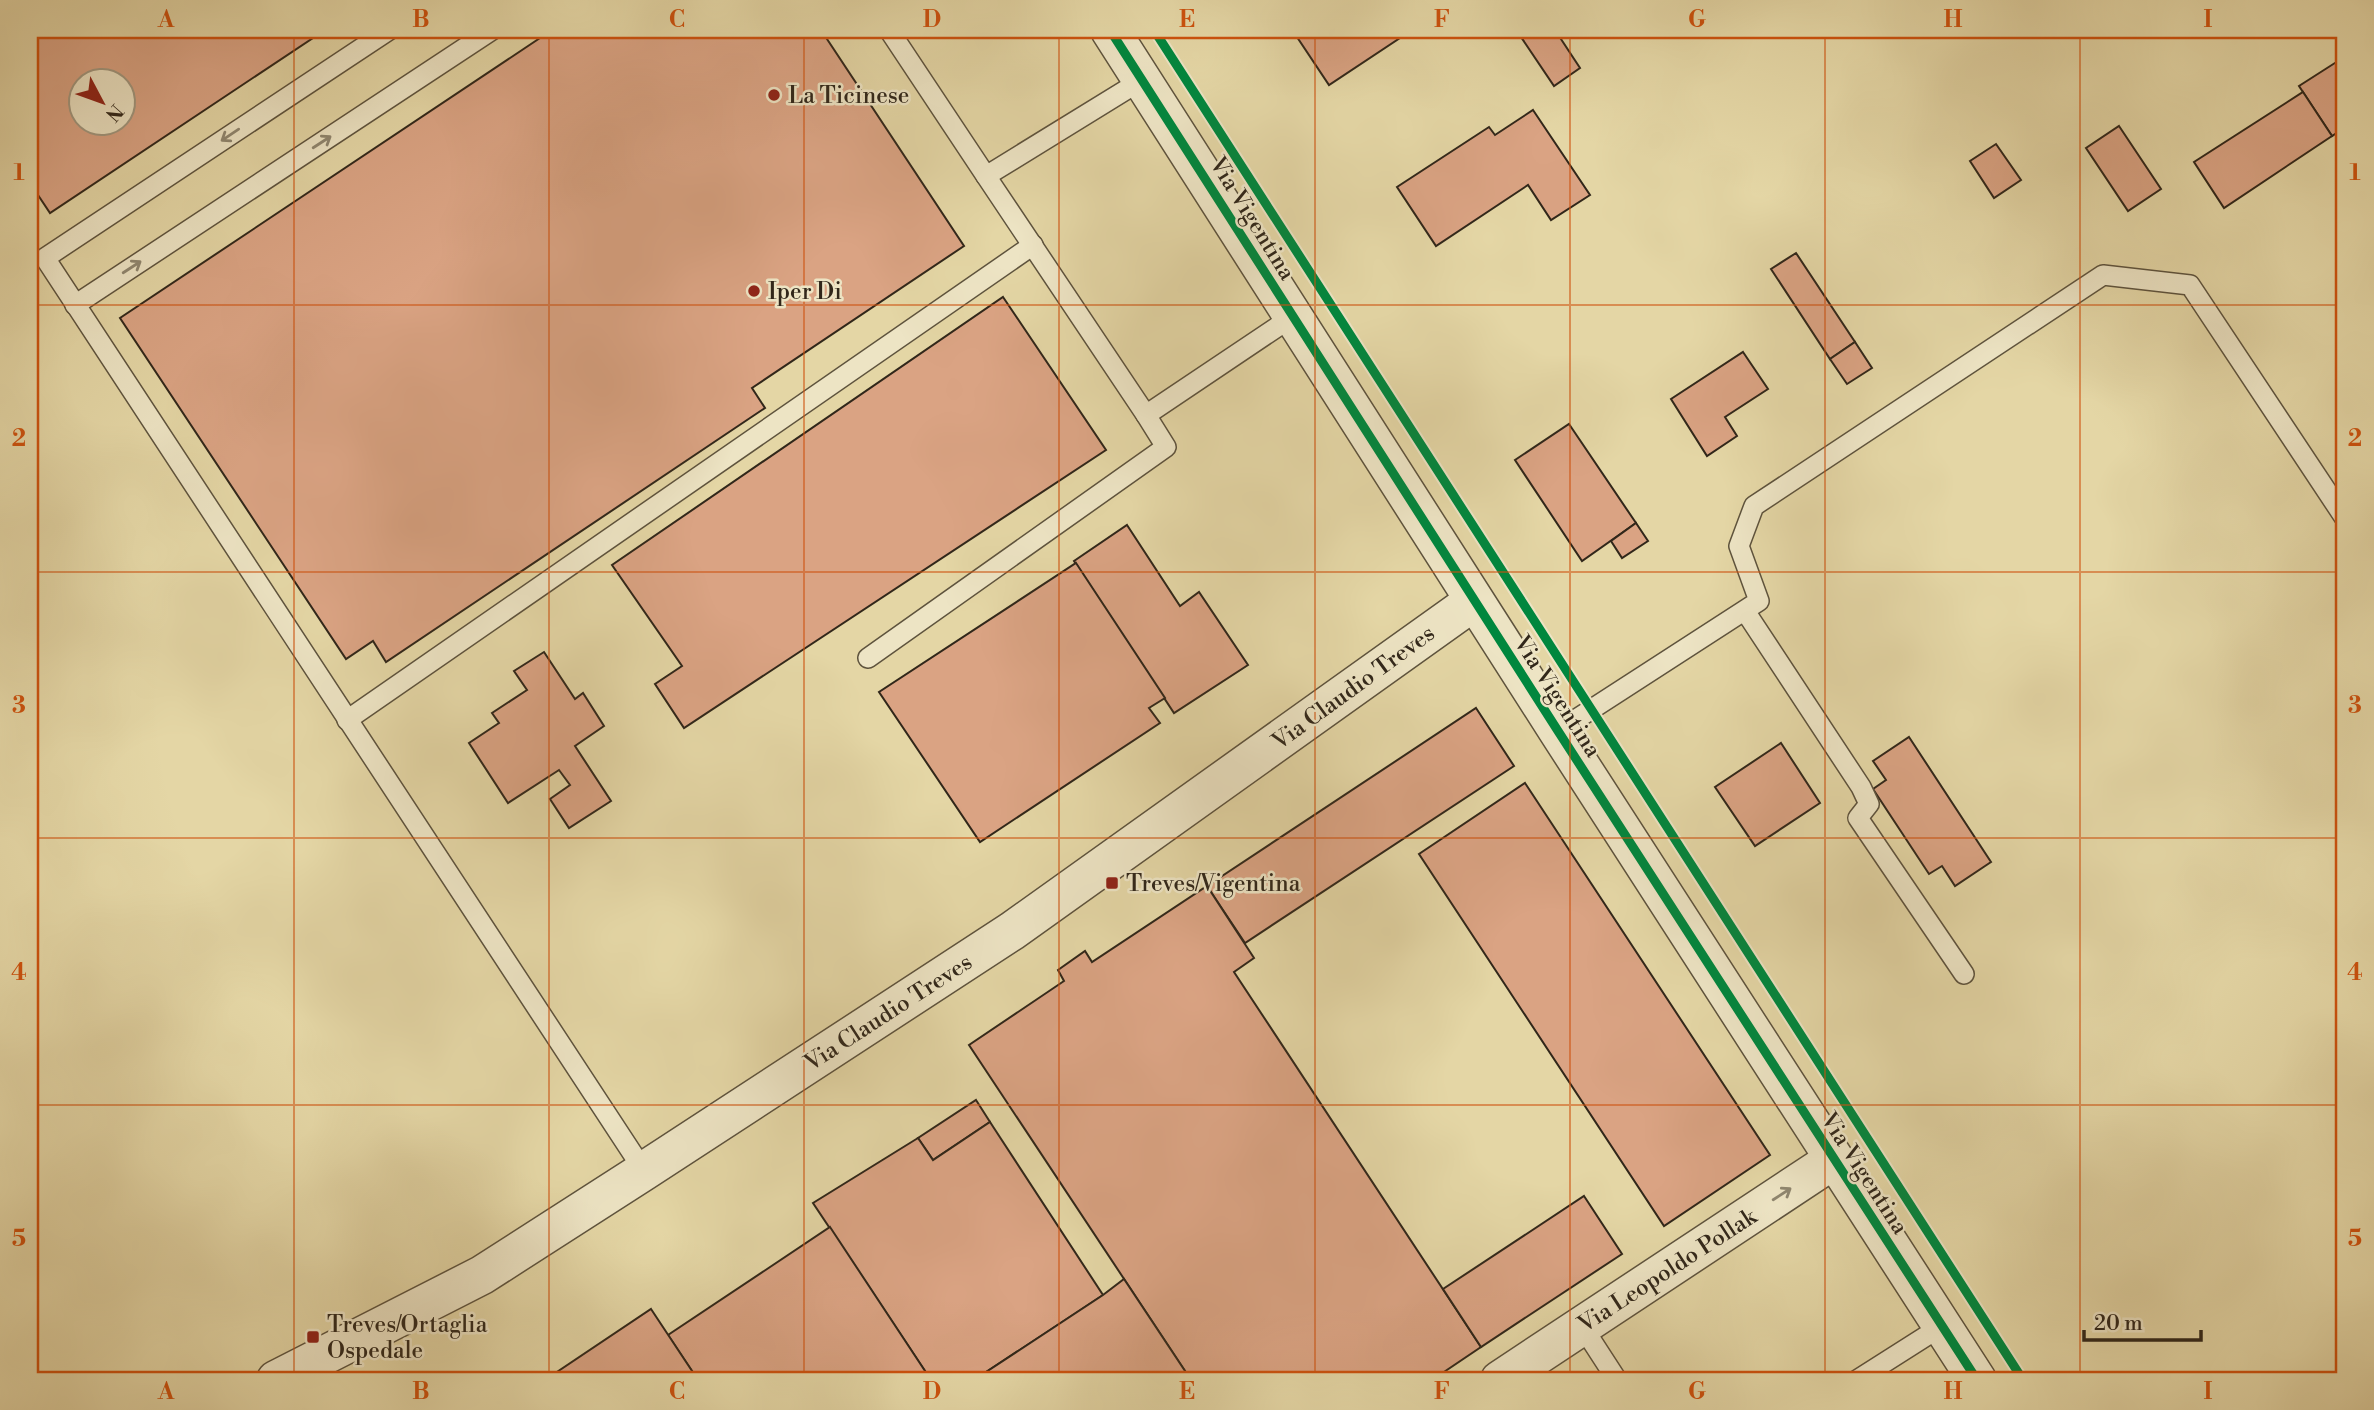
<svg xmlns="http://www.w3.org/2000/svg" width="2374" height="1410" font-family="'Libre Bodoni',serif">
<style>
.building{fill:#daa383;stroke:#31271a;stroke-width:2;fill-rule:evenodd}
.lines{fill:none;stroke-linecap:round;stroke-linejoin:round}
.service-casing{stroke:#5e533d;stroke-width:22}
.minor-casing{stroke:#5e533d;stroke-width:41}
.tertiary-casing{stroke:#5e533d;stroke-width:41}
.service{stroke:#ede4c4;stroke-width:19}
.minor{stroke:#ede4c4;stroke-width:38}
.tertiary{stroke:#ede4c4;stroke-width:38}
.cycleway-casing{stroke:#ede4c4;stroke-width:13}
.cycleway{stroke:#00873e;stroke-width:9}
.oneway{stroke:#8f866f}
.grid{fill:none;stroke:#cd520e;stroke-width:2;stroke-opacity:0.55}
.poi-dot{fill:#8f2418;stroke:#ede4c4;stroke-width:2.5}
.labels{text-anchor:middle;stroke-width:5;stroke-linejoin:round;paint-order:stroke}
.poi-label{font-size:23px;fill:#31271a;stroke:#ede4c4;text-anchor:start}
.street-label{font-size:23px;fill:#31271a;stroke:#ede4c4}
.neatline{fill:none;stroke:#cd520e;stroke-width:2.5}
.grid-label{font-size:23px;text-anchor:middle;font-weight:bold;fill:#cd520e}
</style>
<rect width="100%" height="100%" fill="#e4d6a5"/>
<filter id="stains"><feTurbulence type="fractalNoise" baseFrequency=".00286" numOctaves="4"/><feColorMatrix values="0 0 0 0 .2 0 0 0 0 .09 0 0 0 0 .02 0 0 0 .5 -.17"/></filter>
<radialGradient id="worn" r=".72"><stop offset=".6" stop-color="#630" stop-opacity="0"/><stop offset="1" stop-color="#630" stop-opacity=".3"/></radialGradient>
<g class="building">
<path d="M34 30H325L50 213 30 183V32ZM80 80H122V122H80Z"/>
<path d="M552 30H821L964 246 752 388 765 408 386 662 373 641 346 659 120 318Z"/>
<path d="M1308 30H1412L1329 85 1297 37Z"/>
<path d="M1526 30H1555L1580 68 1554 86 1519 34Z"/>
<path d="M2338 61 2344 70V128L2332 136 2299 86Z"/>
<path d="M2303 92 2332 136 2224 208 2194 162Z"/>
<path d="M1533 110 1590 195 1551 220 1528 185 1436 246 1397 187 1489 127 1495 135Z"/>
<path d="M2119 126 2161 189 2128 211 2086 148Z"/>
<path d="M1996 144 2021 180 1994 198 1970 161Z"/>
<path d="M1796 253 1855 342 1830 359 1771 269Z"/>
<path d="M1003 297 1106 450 684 728 655 684 682 666 612 565Z"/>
<path d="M1855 342 1872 368 1847 384 1830 359Z"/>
<path d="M1743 352 1768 389 1725 417 1737 436 1707 456 1671 399Z"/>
<path d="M1569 424 1636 523 1582 561 1515 460Z"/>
<path d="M1636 523 1648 541 1622 558 1611 541Z"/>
<path d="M1127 525 1180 606 1199 592 1248 665 1174 713 1074 561Z"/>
<path d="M1076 563 1165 698 1149 708 1160 723 980 842 879 692Z"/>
<path d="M544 652 575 699 583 693 604 726 575 746 611 801 569 828 550 799 570 785 559 770 508 803 469 743 499 723 492 713 527 690 514 671Z"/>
<path d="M1476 708 1514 766 1245 943 1207 886Z"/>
<path d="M1909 737 1991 862 1955 886 1942 866 1929 874 1873 789 1886 780 1873 761Z"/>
<path d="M1781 743 1820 803 1755 846 1715 787Z"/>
<path d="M1525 783 1770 1155 1664 1226 1419 854Z"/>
<path d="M1207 886 1254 958 1234 972 1481 1347 1432 1380H1191L969 1045 1064 981 1058 970 1085 951 1092 962Z"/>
<path d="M976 1100 990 1122 933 1160 918 1138Z"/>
<path d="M990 1122 1103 1295 974 1380H931L813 1203 918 1138 933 1160Z"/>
<path d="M1584 1196 1622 1254 1481 1347 1443 1289Z"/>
<path d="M830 1227 931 1380H698L668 1335Z"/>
<path d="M1124 1279 1191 1380H974L1103 1295Z"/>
<path d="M651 1309 698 1380H545Z"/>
</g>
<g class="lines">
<g class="service-casing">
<g id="service">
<path d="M389 30 45 258 644 1171"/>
<path d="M889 30 986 176 1142 80"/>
<path d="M986 176 1146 415 1292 317"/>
<path d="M75 305 492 30"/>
<path d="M1745 611 1861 787 1869 804 1858 818 1964 974"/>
<path d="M868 658 1166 447 1146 415"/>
<path d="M347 720 1033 245"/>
<path d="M1558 731 1759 601 1739 546 1754 506 2103 275 2190 285 2344 517"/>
<path d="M1582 1326 1617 1380"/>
<path d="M1857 1380 1942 1326"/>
</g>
</g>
<g class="minor-casing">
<g id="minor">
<path d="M276 1380 482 1275 644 1171 1012 931 1474 601"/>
<path d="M1500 1380 1833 1160"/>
</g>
</g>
<g class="tertiary-casing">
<path id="tertiary" d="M1110 30 1558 731 1977 1380"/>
</g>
<use href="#service" class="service"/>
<use href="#minor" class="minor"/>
<use href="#tertiary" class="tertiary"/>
<g class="cycleway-casing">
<g id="cycleway">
<path d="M1110 30 1558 731 1977 1380"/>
<path d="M1154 30 2023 1380"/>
</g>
</g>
<use href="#cycleway" class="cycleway"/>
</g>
<defs><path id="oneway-shaft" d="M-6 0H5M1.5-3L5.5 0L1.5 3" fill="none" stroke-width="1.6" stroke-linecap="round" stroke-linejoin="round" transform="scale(1.75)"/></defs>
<g class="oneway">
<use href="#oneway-shaft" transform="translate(230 135) rotate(146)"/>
<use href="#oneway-shaft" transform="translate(322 142) rotate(-33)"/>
<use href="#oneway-shaft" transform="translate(132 267) rotate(-33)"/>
<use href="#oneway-shaft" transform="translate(1782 1194) rotate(-33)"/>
</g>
<path class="grid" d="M294 30V1380M549 30V1380M804 30V1380M1059 30V1380M1315 30V1380M1570 30V1380M1825 30V1380M2080 30V1380M30 305H2344M30 572H2344M30 838H2344M30 1105H2344"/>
<g class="poi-dot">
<circle cx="774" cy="95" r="7"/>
<circle cx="754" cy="291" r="7"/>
<rect x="1105" y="876" width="14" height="14" rx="3.5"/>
<rect x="306" y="1330" width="14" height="14" rx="3.5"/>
</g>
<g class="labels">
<g class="poi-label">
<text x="788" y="103">La Ticinese</text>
<text x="768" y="299">Iper Di</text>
<text x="1126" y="891">Treves/Vigentina</text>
<text x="327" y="1332">Treves/Ortaglia<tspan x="327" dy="26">Ospedale</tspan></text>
</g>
<g class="street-label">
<text transform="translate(1253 218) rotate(58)" y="8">Via Vigentina</text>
<text transform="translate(1353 687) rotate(-36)" y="8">Via Claudio Treves</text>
<text transform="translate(1558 696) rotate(57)" y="8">Via Vigentina</text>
<text transform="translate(888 1012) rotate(-33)" y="8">Via Claudio Treves</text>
<text transform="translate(1865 1173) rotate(57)" y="8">Via Vigentina</text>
<text transform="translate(1667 1270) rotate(-33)" y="8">Via Leopoldo Pollak</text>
</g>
</g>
<rect width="2374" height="1410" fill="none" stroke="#e4d6a5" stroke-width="77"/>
<g transform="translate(102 102) rotate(131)"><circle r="33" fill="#ede4c4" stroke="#a29880" stroke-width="2"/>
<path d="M0-5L12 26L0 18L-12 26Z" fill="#8f2418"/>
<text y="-10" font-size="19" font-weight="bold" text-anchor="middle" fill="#31271a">N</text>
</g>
<path d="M2084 1330v10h117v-10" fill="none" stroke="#31271a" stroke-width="3.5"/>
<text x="2094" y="1330" font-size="21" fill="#31271a" stroke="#ede4c4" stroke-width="5" paint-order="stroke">20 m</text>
<rect x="38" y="38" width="2298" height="1334" class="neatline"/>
<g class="grid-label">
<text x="166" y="27">A</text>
<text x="421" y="27">B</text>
<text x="677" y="27">C</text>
<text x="932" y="27">D</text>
<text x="1187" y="27">E</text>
<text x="1442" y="27">F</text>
<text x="1697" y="27">G</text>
<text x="1953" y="27">H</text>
<text x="2208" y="27">I</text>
<text x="19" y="180">1</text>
<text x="2355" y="180">1</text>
<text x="19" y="446">2</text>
<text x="2355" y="446">2</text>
<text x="19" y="713">3</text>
<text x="2355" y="713">3</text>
<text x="19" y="980">4</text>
<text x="2355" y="980">4</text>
<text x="19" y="1246">5</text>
<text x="2355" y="1246">5</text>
<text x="166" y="1399">A</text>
<text x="421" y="1399">B</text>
<text x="677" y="1399">C</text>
<text x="932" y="1399">D</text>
<text x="1187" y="1399">E</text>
<text x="1442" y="1399">F</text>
<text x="1697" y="1399">G</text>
<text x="1953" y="1399">H</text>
<text x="2208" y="1399">I</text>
</g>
<rect width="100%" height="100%" filter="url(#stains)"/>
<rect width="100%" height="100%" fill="url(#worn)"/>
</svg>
